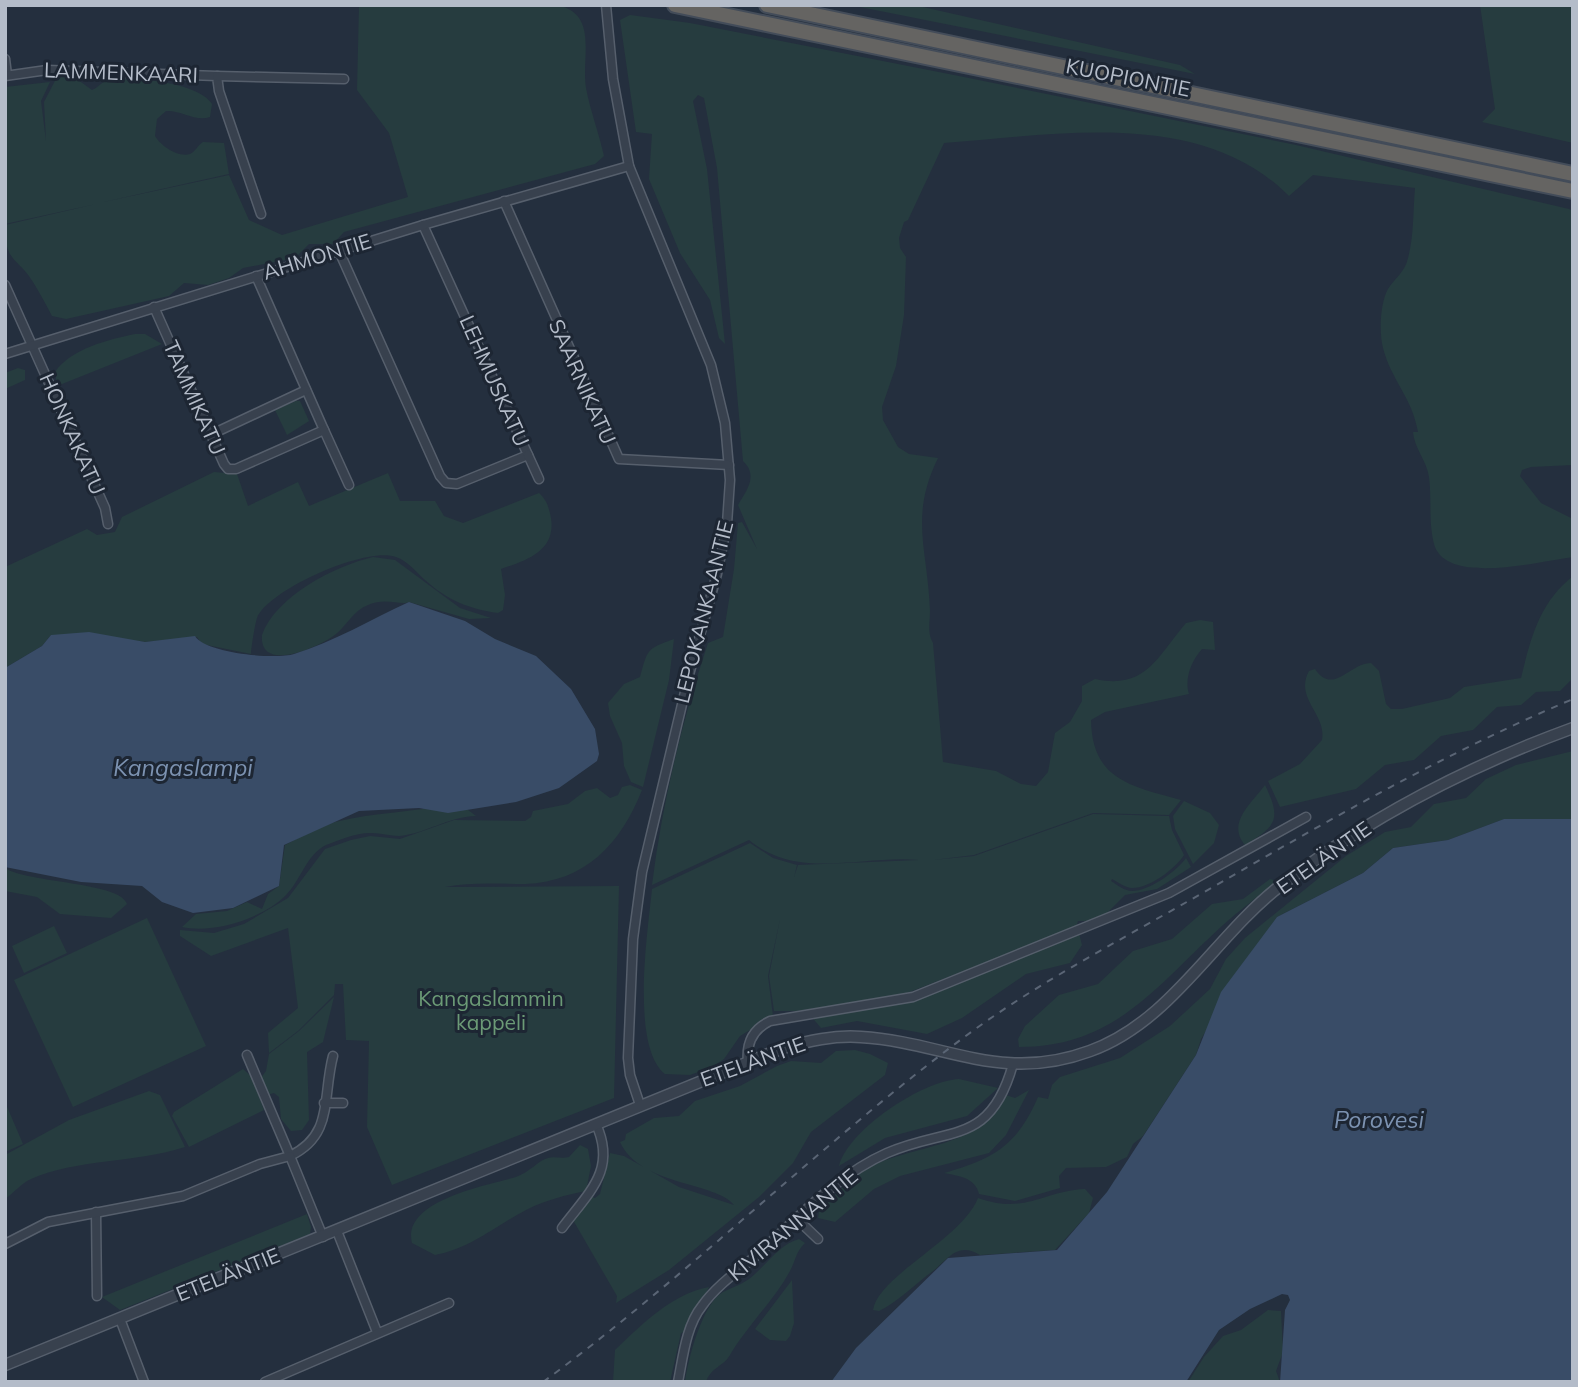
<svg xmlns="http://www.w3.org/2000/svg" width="1578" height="1387" font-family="Mulish,sans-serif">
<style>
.green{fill:#263c3f}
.water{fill:#394c67}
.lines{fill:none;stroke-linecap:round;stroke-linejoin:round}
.minor-casing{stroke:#565f6c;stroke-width:11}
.tertiary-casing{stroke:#565f6c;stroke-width:13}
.trunk-casing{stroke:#434c59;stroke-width:18}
.minor{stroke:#38414e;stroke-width:8}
.tertiary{stroke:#38414e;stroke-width:10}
.trunk{stroke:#656462;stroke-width:14}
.rail{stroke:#5a6575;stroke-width:2;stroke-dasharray:7 7;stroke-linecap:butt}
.labels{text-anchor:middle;stroke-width:6;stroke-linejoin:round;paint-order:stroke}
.street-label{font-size:21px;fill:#b4bcc9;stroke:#1d2633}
.park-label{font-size:21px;fill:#6b9a76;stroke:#1d2633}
.water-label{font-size:23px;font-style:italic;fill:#7c92b1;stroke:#1d2633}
</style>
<rect width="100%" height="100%" fill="#242f3e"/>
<g class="green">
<path d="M359 5H557C599 14 581 57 586 88 590 110 599 133 604 156L595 164 344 232 333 244H309L295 258 243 268 229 278 208 285 184 283 169 296 66 319 52 316C46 305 40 293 33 282 17 256 5 264 5 225L96 204 5 224V87L50 82 41 101 46 141 44 102 59 73 74 77 92 90C98 88 100 83 106 81 129 75 199 82 212 104L210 117C195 122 182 110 166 111L157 119 155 136C160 145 178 158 190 154 195 152 198 145 203 142L224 143 229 174 99 203 229 175 249 220 282 235 408 197 389 133 357 90Z"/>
<path d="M850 5H914L1180 65 1195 74Z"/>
<path d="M1480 5H1573V143L1482 122 1495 109Z"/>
<path d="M630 15 690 23 959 76 1296 145 1569 209 1573 211V465L1531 467 1522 470 1520 476 1541 503 1573 519V557C1541 561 1450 585 1435 547 1428 526 1432 499 1429 477 1427 461 1414 448 1413 432H1418C1412 397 1391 380 1383 348 1379 333 1380 303 1388 289 1395 278 1405 272 1408 258 1414 236 1413 211 1415 188L1313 175 1289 196C1200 107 1056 135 944 143L908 220 904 222 899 238 900 248 906 257 904 315 896 366 882 407 883 420 898 447 909 454 938 458C909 517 928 550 930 611 930 622 927 633 933 643L943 762 996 771 1021 784 1036 786 1048 772 1055 733 1070 722 1082 701V686L1095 679C1146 690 1157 657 1186 623L1200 620 1213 622 1215 650 1202 649C1192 660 1184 678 1189 694L1105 712 1091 720C1092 780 1131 786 1181 800L1169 815 1093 813 974 855 933 860 974 856 1093 814 1169 816 1172 830 1184 855C1175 869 1150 888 1132 888 1126 888 1118 882 1112 879L1111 881C1117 885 1125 891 1132 891 1149 891 1176 872 1186 858L1191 867 1157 889 1125 895 1104 916 1093 921H1078L1076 927 902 995 797 1011H774L769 976 780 919 768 976 773 1016 740 1036 724 1059 712 1067 690 1075 665 1074C630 1046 648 930 652 889L750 843 773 858 797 865 794 877 798 865 919 860C861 855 798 881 749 840L652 885C662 804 682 721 708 643L723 637 734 569 738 523 742 522 757 549 738 505C746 491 759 476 743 461L717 168 704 98 698 95 693 101 707 169 725 344 719 338 710 300 680 253 649 179 652 134 636 132 620 20Z"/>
<path d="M135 334H145L162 344 57 386 55 372C70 349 110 339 135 334Z"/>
<path d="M18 368 25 370V380L5 389V373Z"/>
<path d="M296 401H300L309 421 287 435 275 410Z"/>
<path d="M214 472 237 474 248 506 298 482 309 506 388 473 400 501H435L444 516 463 523 539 493C547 500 549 508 551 518 556 551 527 560 501 569L505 595 503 610 498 613C469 609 447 600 425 580 416 572 408 561 396 557 366 546 268 590 257 618 255 624 251 649 251 654L202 644 197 637 145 642 51 635 42 646 5 668V567L87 529 97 535 115 532 122 517Z"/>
<path d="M373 557 395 560 460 608 491 618 469 619 409 602C401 606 386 597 368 605 353 611 347 625 336 634 320 647 259 674 262 635 276 596 335 566 373 557Z"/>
<path d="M1573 576V678L1560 691 1536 692 1521 705 1497 707 1473 730 1441 736 1414 760 1385 765 1356 789 1280 807 1268 781 1300 764 1322 740C1327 714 1294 699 1309 671L1315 669C1333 696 1350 663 1371 663L1379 671 1386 704 1391 709H1402L1450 698 1464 687 1521 678C1531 638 1539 603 1573 576Z"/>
<path d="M674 639 669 680 643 787 631 782 624 766 622 743 610 716 608 703 624 684 640 677C648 648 647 649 674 639Z"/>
<path d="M1573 751V819H1504L1448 840 1393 848 1363 873 1277 917 1201 1039 1196 1055 1143 1136 1133 1144 1127 1157 1106 1167 1066 1168 1059 1176 1060 1188 1015 1201 979 1194C975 1177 958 1176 944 1173 993 1159 1017 1146 1038 1097L1048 1099 1052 1085 1060 1077 1120 1058 1170 1026 1210 989 1226 959 1245 938 1346 856 1385 832 1411 827 1434 804 1466 798 1486 779 1516 765Z"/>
<path d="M630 785 642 790C621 843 586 882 525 884 499 884 470 882 445 887L619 886 614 1098 392 1185 367 1127 369 1041 346 1040 343 984H335L334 995 298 1031 269 1053 268 1033 298 1008 288 928 211 956 180 936V930L214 933 244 924 288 898 325 849 351 840 370 836 400 839 454 820 525 821 531 817 533 811 568 804 585 791 597 788 610 798 618 795 622 787Z"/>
<path d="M1265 785C1282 820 1276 826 1245 845 1226 823 1252 803 1265 785Z"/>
<path d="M1184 801 1210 813 1219 825 1214 843 1193 864 1175 829 1173 816Z"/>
<path d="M459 803 476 816C447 817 425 834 399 836 390 836 381 833 372 833 358 832 339 840 326 845 306 855 301 880 286 895 264 918 213 934 182 927L196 914 227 911 247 902 262 909 268 894 279 886 285 845C300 837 318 827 335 822 375 812 418 812 459 803Z"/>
<path d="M5 868C27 883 121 882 127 904L111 918 60 914 37 897 5 891Z"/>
<path d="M1270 879 1277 881C1259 896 1240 910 1223 925 1157 985 1116 1047 1019 1047L1018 1039 1025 1026 1059 995 1098 984 1133 951 1172 939 1212 904 1243 899Z"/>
<path d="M147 918 206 1046 73 1107 14 980Z"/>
<path d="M54 926 67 953 24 973 12 946Z"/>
<path d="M1079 933 1082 945 1070 963 1026 974 962 1018 927 1034 857 1021 821 1028 810 1015 904 1002Z"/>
<path d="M334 997 323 1042 307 1052 309 1120 302 1130 291 1131 281 1119 279 1097 274 1093 267 1095 260 1079 266 1071 269 1054 299 1031Z"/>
<path d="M855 1050 870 1054 888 1063 885 1075 811 1132 793 1163 759 1197 669 1270 616 1303 617 1296 573 1220 590 1196 595 1198 600 1194 610 1153 624 1156 679 1187 734 1205C717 1182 640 1186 620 1142L625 1140 626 1134 654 1118 679 1116 695 1101 740 1086 777 1066 791 1061 821 1063 836 1051Z"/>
<path d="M243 1069 252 1077 264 1110 189 1147 172 1116 174 1112Z"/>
<path d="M959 1079 998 1088 967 1116 885 1138 839 1166C849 1129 922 1081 959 1079Z"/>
<path d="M1029 1090 1006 1135 989 1153 900 1176 874 1189 835 1222 818 1218 819 1212C835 1196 846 1180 866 1169 913 1143 981 1150 1006 1095L1015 1098Z"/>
<path d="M149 1091 160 1095 185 1147C135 1163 76 1159 31 1179 20 1184 14 1193 5 1199V1155L69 1120Z"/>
<path d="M5 1102 23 1144 5 1152Z"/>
<path d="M580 1145 588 1149 591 1166 586 1191C566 1195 546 1200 528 1209 496 1225 472 1248 435 1255L412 1243C401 1200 489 1185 516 1177 530 1172 539 1160 548 1158 554 1156 562 1159 569 1157Z"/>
<path d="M1085 1189 1093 1198 1089 1213 1055 1250 980 1255C958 1241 948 1259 933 1271 915 1284 898 1302 879 1311L873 1310C878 1276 963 1238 978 1198 1026 1215 1042 1191 1085 1189Z"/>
<path d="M307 1214 311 1227 310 1234 120 1310 102 1297Z"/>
<path d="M799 1239 805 1243C795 1253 796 1260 790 1271 775 1299 748 1325 730 1355 723 1367 711 1367 706 1382H685C688 1359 702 1304 723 1292 735 1286 745 1284 756 1273 769 1261 781 1244 799 1239Z"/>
<path d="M792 1280 794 1323 790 1336 786 1341 770 1340 755 1329Z"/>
<path d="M709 1287 686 1331 681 1333 670 1382H613L615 1350C640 1326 673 1293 709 1287Z"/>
<path d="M1268 1310 1281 1311 1283 1352 1276 1371 1280 1382H1188L1204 1357 1223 1336 1241 1330Z"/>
</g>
<g class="water">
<path d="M409 602 465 621 495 639 536 656 571 689 595 729 599 754 597 761 559 788 516 802 448 813 419 808 359 811 284 845 279 886 233 908 193 913 162 902 142 886 81 882 5 867V668L42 646 51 635 89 632 145 642 195 636C205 653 275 660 294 654 333 642 372 619 409 602Z"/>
<path d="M1504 819H1573V1382H1280L1285 1310 1290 1300 1288 1295 1282 1294 1250 1309 1219 1330 1186 1382H831L856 1348 948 1258 1057 1250 1107 1192 1196 1055 1221 992 1277 917 1363 873 1393 848 1448 840Z"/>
</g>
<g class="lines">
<g class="minor-casing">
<g id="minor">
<path d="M606 5 613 79 629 166 711 365 725 423 730 480 727 524 717 574 690 671 642 872 633 939 628 1058 630 1075 640 1105"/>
<path d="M5 59 7 75"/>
<path d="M5 76 47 70 217 76 219 91 261 214"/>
<path d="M217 76 344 79"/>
<path d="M504 201 619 459 729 465"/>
<path d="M339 251 440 476 446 483 457 484 528 455 423 225"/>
<path d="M5 285 105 508 108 524"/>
<path d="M154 307 224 464 228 469H236L324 430 256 276"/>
<path d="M5 354 423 225 629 166"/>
<path d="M324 430 349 485"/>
<path d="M210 435 306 390"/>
<path d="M528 455 539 479"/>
<path d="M247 1055 290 1156C334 1135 322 1098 333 1056"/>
<path d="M748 1062C746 1043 753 1029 770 1021L913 997 1169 893 1306 817"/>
<path d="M324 1103H343"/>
<path d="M96 1212 97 1296"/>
<path d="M797 1219 818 1239"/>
<path d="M562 1228C589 1192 617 1170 596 1124"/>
<path d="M337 1231 377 1332"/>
<path d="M5 1244 48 1222 183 1196 260 1164 290 1156 323 1237"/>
<path d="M120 1319 144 1382"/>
<path d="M265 1382 449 1303"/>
<path d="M678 1382C683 1357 686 1326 702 1306 716 1286 739 1270 757 1255 797 1219 837 1175 887 1153 948 1126 990 1147 1013 1064"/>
</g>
</g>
<g class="tertiary-casing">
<path id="tertiary" d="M5 1365 783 1048C808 1041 834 1035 861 1037 944 1042 1001 1084 1090 1051 1171 1022 1215 936 1280 886 1368 818 1469 766 1573 728"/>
</g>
<g class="trunk-casing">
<g id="trunk">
<path d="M675 5 1573 191"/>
<path d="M767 5 1573 174"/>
</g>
</g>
<use href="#minor" class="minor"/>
<use href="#tertiary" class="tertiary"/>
<use href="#trunk" class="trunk"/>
<path class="rail" d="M543 1382C689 1275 818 1146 963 1038 1034 985 1115 943 1192 899 1317 827 1440 755 1573 699"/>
</g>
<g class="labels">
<g class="street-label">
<text transform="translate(121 73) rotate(2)" y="7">LAMMENKAARI</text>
<text transform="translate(1128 78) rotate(11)" y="7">KUOPIONTIE</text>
<text transform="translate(317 257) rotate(-17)" y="7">AHMONTIE</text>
<text transform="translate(494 381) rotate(66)" y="7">LEHMUSKATU</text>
<text transform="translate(582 382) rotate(66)" y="7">SAARNIKATU</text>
<text transform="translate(194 398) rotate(66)" y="7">TAMMIKATU</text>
<text transform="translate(72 434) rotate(66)" y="7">HONKAKATU</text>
<text transform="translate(704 612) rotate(-76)" y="7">LEPOKANKAANTIE</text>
<text transform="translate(1324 858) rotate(-35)" y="7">ETELÄNTIE</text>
<text transform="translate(753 1062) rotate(-20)" y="7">ETELÄNTIE</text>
<text transform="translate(793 1225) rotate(-40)" y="7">KIVIRANNANTIE</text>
<text transform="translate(228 1275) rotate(-22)" y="7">ETELÄNTIE</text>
</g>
<g class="park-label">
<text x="491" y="1006">Kangaslammin<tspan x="491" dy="24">kappeli</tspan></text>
</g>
<g class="water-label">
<text x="183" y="776">Kangaslampi</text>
<text x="1379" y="1128">Porovesi</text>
</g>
</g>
<rect width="1578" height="1387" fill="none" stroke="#b4bcc9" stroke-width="14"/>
</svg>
